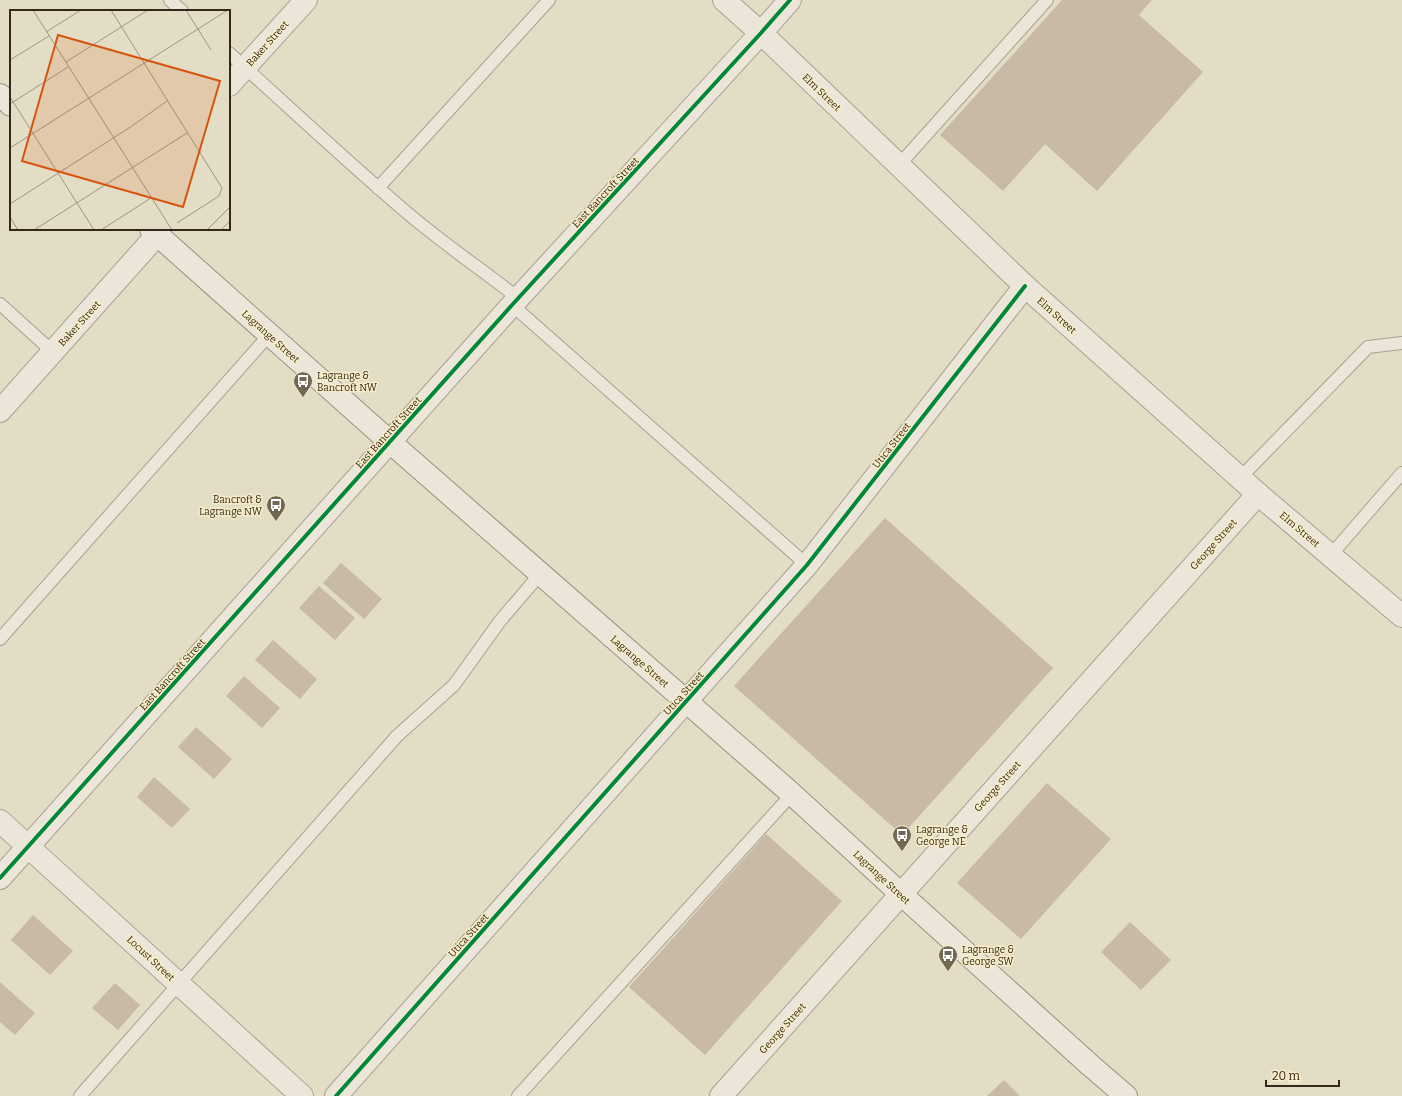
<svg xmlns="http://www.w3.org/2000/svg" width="1402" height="1096" font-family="Bitter,serif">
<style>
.building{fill:#c8baa6}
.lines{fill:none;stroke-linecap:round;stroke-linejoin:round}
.service-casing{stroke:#a8a090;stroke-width:14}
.minor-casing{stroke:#a8a090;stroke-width:24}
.tertiary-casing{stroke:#a8a090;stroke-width:24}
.secondary-casing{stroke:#979080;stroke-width:24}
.service{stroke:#ebe6d9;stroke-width:12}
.minor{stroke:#ebe6d9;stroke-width:22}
.tertiary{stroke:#ebe6d9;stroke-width:22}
.secondary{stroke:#ebe6d9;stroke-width:22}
.cycleway-casing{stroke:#f8edc9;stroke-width:6}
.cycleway{stroke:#00873e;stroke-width:4}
.labels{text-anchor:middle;stroke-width:3;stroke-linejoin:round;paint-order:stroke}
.street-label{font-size:10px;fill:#362819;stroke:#f8edc9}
.poi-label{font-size:10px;fill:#362819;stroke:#f8edc9;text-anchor:start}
.inset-road{fill:none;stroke:#9e9581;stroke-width:1}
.view{fill:#d6540d;fill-opacity:0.15;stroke:#d6540d;stroke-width:2}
.inset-edge{fill:none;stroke:#362819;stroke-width:2}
</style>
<rect width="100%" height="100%" fill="#e4ddc6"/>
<g class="building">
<path d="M1062 0H1152L1139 15 1203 72 1097 191 1045 144 1003 191 940 135Z"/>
<path d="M885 518 1053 668 902 835 734 686Z"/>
<path d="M341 563 382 599 364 619 323 583Z"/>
<path d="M319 586 355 618 335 640 299 608Z"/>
<path d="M273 640 317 679 300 699 255 660Z"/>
<path d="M244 676 280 708 262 728 226 696Z"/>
<path d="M196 727 232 759 214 779 178 747Z"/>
<path d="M154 777 190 809 172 828 137 797Z"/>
<path d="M1047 783 1111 839 1021 939 957 883Z"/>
<path d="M766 834 842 901 705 1055 629 987Z"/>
<path d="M33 915 73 951 50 975 11 940Z"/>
<path d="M1130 922 1171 960 1141 990 1101 952Z"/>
<path d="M0 982 35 1013 15 1035 0 1022Z"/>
<path d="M115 983 140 1005 118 1030 92 1008Z"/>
<path d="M1004 1080 1020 1096H987Z"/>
</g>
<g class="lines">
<g class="service-casing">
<g id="service">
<path d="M170 0 182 11"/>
<path d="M229 53C288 106 345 160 405 211 441 242 481 269 518 298"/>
<path d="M899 165 1047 0"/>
<path d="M378 188 549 0"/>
<path d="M0 304 53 352"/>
<path d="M512 305 807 565"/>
<path d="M1240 478 1368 347 1402 343"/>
<path d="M1330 556 1402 473"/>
<path d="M0 639 269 335"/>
<path d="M80 1096 397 736 454 685 500 621 541 573"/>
<path d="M518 1096 792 794"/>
</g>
</g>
<g class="minor-casing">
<g id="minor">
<path d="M724 0 761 33 1025 286 1258 494 1402 616"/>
<path d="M229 85 306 0"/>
<path d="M0 411 157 235"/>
<path d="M0 821 302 1096"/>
<path d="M336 1096 807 565 1025 286"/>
<path d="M721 1096 1258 494"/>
</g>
</g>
<g class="tertiary-casing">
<path id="tertiary" d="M0 878 512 305 761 33 790 0"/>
</g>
<g class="secondary-casing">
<g id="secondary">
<path d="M0 95 11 105"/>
<path d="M151 229 390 442 792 794 901 894 1090 1065 1126 1096"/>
</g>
</g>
<use href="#service" class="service"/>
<use href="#minor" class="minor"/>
<use href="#tertiary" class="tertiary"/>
<use href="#secondary" class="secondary"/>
<g class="cycleway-casing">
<g id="cycleway">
<path d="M0 878 512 305 761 33 790 0"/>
<path d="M336 1096 807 565 1025 286"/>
</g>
</g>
<use href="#cycleway" class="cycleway"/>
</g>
<defs>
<g id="bus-pin" transform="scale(1)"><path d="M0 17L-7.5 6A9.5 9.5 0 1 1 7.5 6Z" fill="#736756" stroke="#f8edc9"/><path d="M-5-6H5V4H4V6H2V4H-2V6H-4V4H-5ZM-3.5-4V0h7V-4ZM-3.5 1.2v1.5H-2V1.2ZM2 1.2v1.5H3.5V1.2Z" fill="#fff"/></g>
</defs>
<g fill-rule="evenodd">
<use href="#bus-pin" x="303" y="381"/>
<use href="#bus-pin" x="276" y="505"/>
<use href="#bus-pin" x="902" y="835"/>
<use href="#bus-pin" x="948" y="955"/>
</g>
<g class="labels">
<g class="street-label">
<text transform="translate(267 43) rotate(-48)" y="4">Baker Street</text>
<text transform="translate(822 92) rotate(44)" y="4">Elm Street</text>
<text transform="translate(605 192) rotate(-47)" y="4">East Bancroft Street</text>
<text transform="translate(1057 315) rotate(42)" y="4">Elm Street</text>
<text transform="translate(79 323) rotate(-48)" y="4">Baker Street</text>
<text transform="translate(271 336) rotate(42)" y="4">Lagrange Street</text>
<text transform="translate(388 432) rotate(-48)" y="4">East Bancroft Street</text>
<text transform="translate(891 445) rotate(-52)" y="4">Utica Street</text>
<text transform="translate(1300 529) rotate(40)" y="4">Elm Street</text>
<text transform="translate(1213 544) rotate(-48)" y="4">George Street</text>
<text transform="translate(640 661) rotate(41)" y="4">Lagrange Street</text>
<text transform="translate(172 674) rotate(-48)" y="4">East Bancroft Street</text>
<text transform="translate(683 693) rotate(-48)" y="4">Utica Street</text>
<text transform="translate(997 786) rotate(-48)" y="4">George Street</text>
<text transform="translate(882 877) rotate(43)" y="4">Lagrange Street</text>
<text transform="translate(468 935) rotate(-48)" y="4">Utica Street</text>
<text transform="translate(151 958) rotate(43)" y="4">Locust Street</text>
<text transform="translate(782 1028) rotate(-48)" y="4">George Street</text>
</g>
<g class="poi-label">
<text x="317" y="379">Lagrange &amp;<tspan x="317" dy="12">Bancroft NW</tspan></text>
<text x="262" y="503" text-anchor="end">Bancroft &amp;<tspan x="262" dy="12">Lagrange NW</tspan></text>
<text x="916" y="833">Lagrange &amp;<tspan x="916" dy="12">George NE</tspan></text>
<text x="962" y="953">Lagrange &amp;<tspan x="962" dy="12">George SW</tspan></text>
</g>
</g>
<g transform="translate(10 10)">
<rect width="220" height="220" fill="#e4ddc6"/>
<path class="inset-road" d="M23 0 162 220M101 0 212 178 209 186 167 213M176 0 201 40M36 22 71 0M0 50 39 26M56 52 138 0M0 87 84 220M0 94 58 57M0 138 218 0M0 194 122 116 157 91M0 207 8 220M24 220 177 123M91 220 141 188M197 220 220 197M211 220 220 211"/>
<path class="view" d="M48 25 210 71 173 197 12 151Z"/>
<rect width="220" height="220" class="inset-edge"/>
</g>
<path d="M1266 1080v6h73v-6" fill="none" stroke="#362819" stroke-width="2"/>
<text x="1272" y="1080" font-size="12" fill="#362819" stroke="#f8edc9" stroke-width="3" paint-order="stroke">20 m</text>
</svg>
